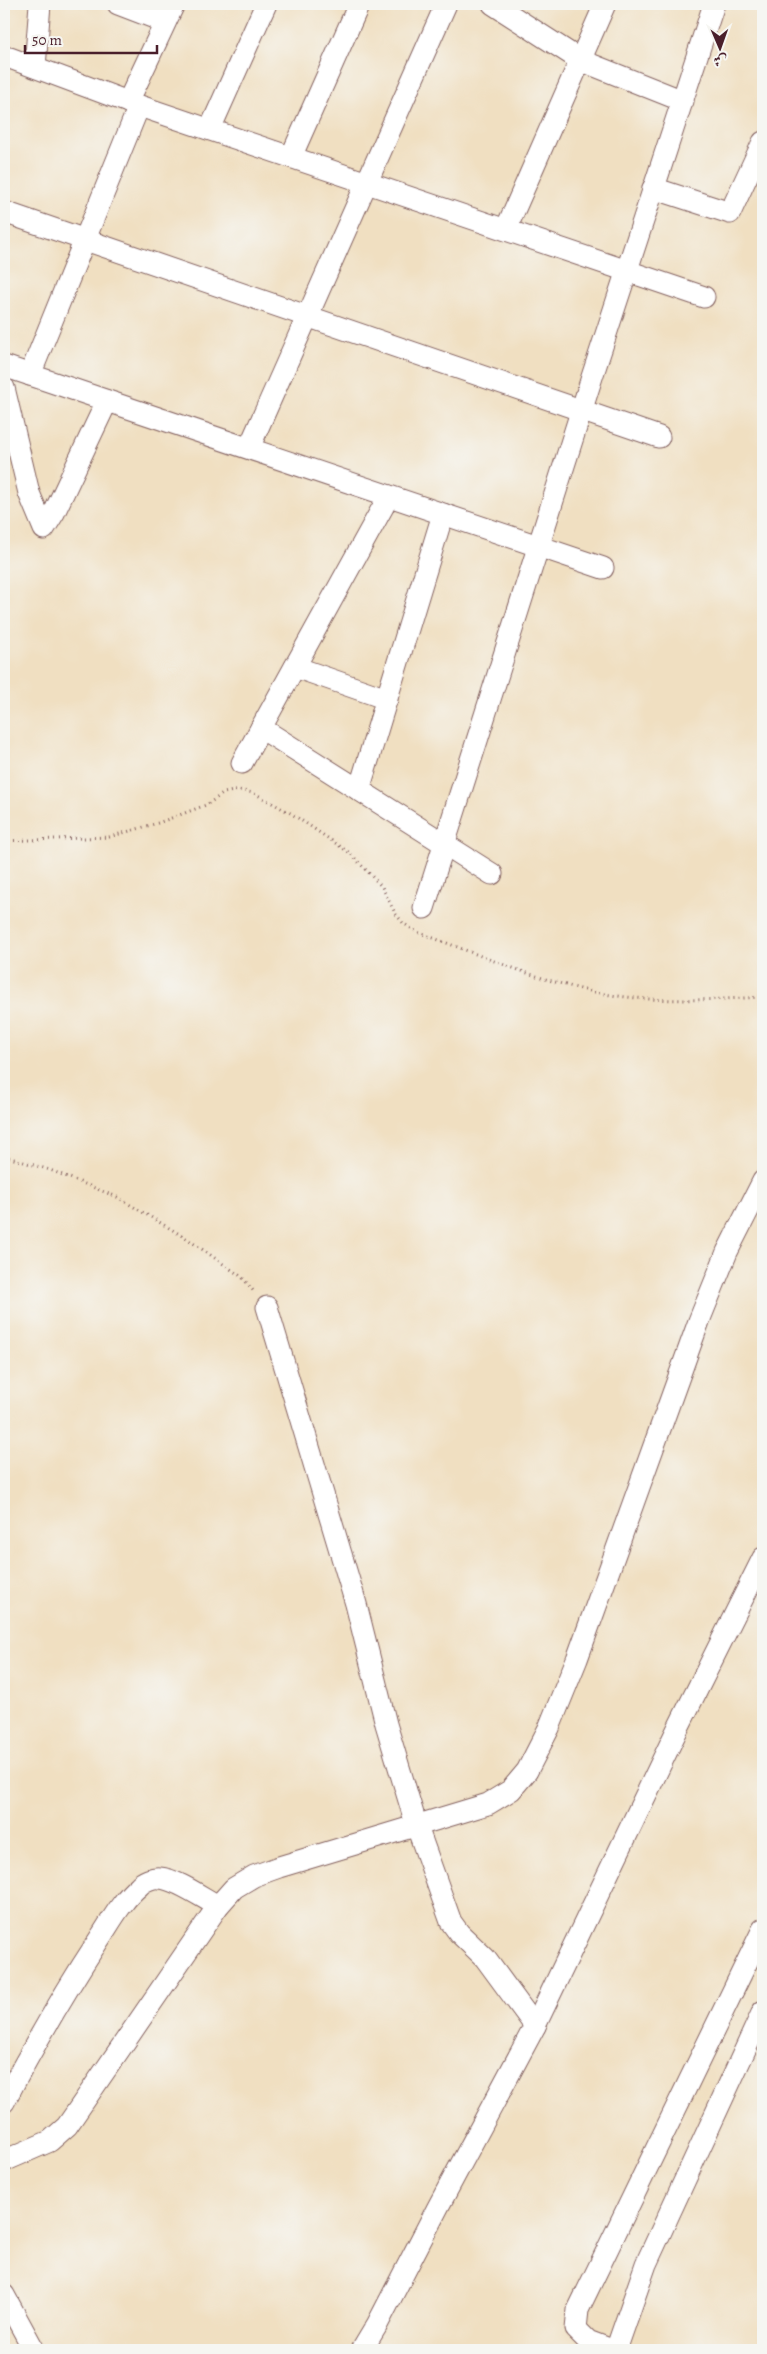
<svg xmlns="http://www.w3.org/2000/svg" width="767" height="2354" font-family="Alegreya,Amiri,serif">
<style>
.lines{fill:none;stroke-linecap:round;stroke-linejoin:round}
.minor-casing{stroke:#846260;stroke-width:23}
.path{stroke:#846260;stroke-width:3;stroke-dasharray:1 4;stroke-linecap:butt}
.minor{stroke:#fff;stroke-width:21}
</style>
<rect width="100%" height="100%" fill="#f6f6f2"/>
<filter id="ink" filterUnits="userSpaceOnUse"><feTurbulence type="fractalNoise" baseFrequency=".02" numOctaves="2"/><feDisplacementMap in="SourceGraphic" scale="10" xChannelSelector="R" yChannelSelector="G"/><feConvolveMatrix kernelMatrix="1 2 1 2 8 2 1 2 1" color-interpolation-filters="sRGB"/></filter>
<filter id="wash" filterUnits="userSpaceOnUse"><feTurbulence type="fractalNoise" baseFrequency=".0096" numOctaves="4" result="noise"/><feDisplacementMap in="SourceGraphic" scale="20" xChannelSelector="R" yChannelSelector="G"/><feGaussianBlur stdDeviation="1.12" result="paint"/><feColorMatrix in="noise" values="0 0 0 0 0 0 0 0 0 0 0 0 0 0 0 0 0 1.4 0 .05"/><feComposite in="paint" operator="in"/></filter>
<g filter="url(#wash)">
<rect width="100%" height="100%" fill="#f0dfc1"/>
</g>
<g filter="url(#ink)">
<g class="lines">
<g class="minor-casing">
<g id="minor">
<path d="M118 4 165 22"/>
<path d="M174 4 128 102 704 297"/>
<path d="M493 4 580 60 683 101"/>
<path d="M10 58 128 102"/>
<path d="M35 67 40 4"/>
<path d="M210 129 266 4"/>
<path d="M291 157 359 4"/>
<path d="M653 188 730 213 763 142"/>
<path d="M4 212 659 437"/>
<path d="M506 229 605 4"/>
<path d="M4 366 603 568"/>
<path d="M30 375 139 106"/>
<path d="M4 388 29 493 44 529 54 513 107 401"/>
<path d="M249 448 446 4"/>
<path d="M295 667 387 699"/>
<path d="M261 728 389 496"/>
<path d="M242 763 261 728 492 874"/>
<path d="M359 790 443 514"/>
<path d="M424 908 592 377 714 4"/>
<path d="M267 1307 356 1604 386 1724 416 1824 451 1922 459 1933 485 1958 535 2026"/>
<path d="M4 2102C33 2047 64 1993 98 1941 110 1923 122 1900 139 1886 143 1881 153 1877 160 1878 176 1879 203 1898 218 1906"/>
<path d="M4 2161 50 2141 67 2126 218 1906 234 1888 254 1876 279 1867 488 1804 511 1790 527 1771 549 1728 577 1659 699 1321 727 1252 763 1181"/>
<path d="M4 2295 34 2350"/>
<path d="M362 2350 377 2325 438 2207 535 2026 678 1728 763 1558"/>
<path d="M612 2350 588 2341 576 2329 578 2310 763 1929"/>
<path d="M616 2350 646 2264 763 2011"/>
</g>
</g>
<g class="path">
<path d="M4 841 109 837 158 823 206 805 224 793 238 790 254 793 292 814 350 853 382 887 395 913 403 923 417 932C476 953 538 981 599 993 652 1003 709 1000 763 997"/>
<path d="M4 1156 50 1170 117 1197 186 1238 242 1277 255 1293"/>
</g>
<use href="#minor" class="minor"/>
</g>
</g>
<rect width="767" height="2354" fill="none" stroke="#f6f6f2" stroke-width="20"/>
<g transform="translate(720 48) rotate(178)" stroke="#f6f6f2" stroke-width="4" paint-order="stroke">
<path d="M0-4L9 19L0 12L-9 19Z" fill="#4a1f2b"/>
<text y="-8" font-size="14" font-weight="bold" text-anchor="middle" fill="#4a1f2b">ش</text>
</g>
<path d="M25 45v8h132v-8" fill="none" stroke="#4a1f2b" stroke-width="2.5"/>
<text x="32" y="45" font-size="15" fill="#4a1f2b" stroke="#f6f6f2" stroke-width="4" paint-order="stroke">50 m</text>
</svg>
